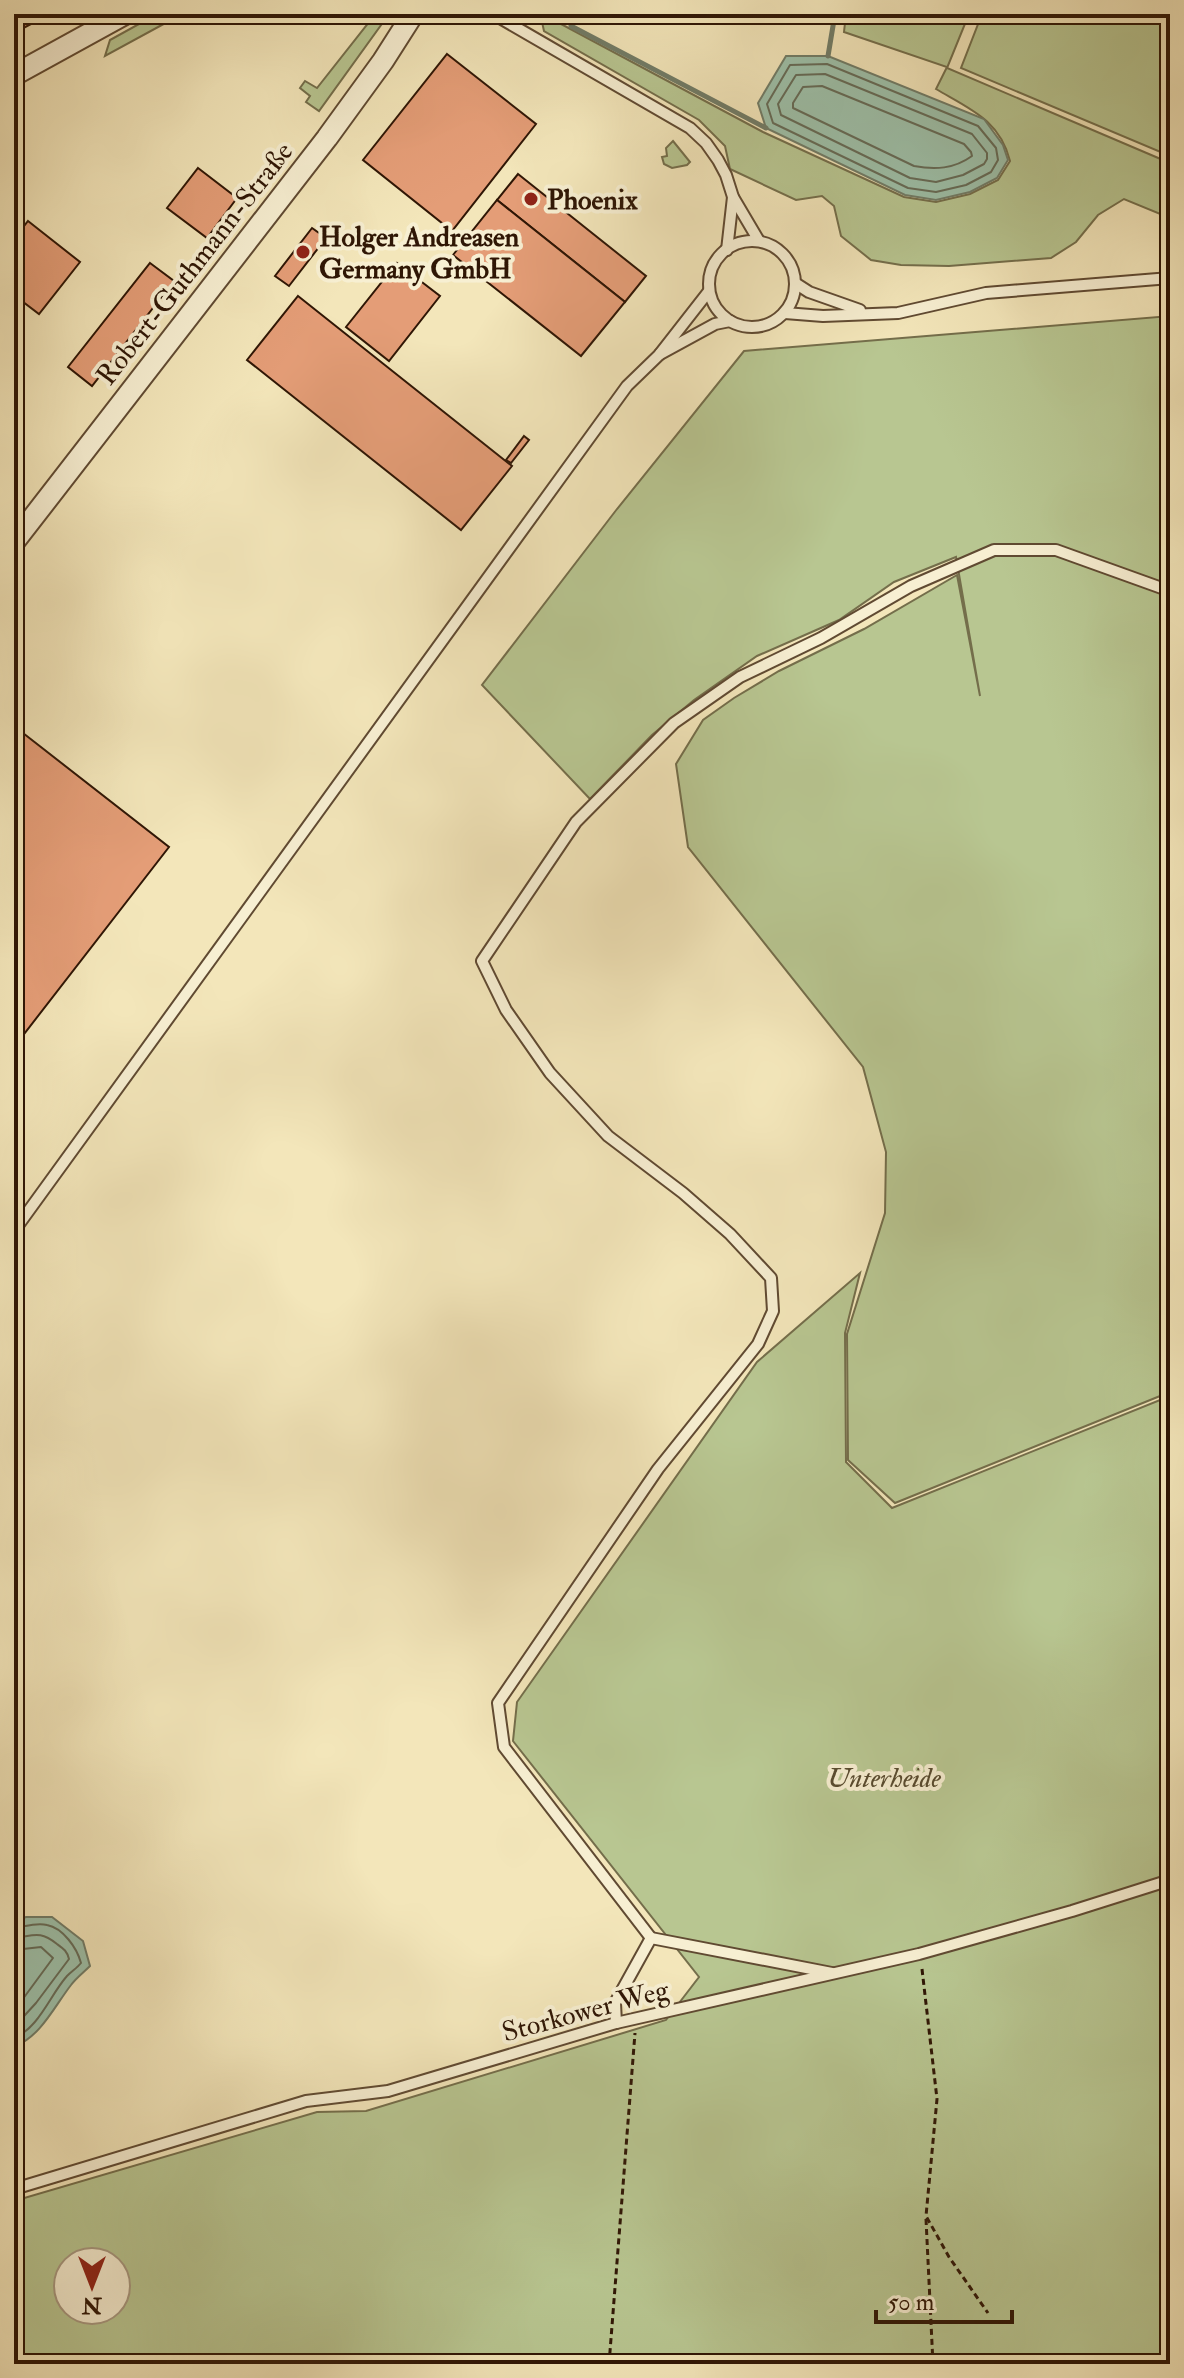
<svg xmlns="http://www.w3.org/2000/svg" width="1184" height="2378" font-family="'IM FELL Double Pica',serif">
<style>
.green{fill:#b8c691;stroke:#746e4b;stroke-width:2;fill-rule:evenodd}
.water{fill:#9dc0a9;stroke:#717c67;stroke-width:2}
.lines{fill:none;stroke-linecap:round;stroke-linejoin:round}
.shore{stroke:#666b57;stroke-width:2}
.stream{stroke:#717c67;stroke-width:5}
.building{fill:#e49d77;stroke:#2f1605;stroke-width:2}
.lane-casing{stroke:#604a32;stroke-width:14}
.street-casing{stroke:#604a32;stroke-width:24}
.path{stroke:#2f1605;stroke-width:3;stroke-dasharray:6 4;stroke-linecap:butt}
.lane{stroke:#f7efd2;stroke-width:10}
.street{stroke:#f7efd2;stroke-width:20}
.poi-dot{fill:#8f2418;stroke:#f7efd2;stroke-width:3}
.labels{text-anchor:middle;stroke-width:8;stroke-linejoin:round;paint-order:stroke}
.poi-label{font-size:28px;font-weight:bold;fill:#2f1605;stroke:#f7efd2;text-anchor:start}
.street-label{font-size:28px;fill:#2f1605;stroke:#f7efd2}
.park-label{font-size:28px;font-style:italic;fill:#584b2f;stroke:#f7efd2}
</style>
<rect width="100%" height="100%" fill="#f3e6ba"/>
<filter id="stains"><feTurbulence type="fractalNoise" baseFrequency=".0025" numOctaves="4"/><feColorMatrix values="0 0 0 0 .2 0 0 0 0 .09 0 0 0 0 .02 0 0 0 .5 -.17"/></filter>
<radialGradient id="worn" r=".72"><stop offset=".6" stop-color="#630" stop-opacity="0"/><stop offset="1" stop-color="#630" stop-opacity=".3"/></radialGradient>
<g class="green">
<path d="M157 14H182L105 56 110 40Z"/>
<path d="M360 14H389L319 111 306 102 310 96 300 88 305 81 317 88 369 22Z"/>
<path d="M846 14H969L947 68 1170 163V218L1124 199 1098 215 1076 242 1051 258 949 266 901 265 871 260 841 236 834 206 822 196 796 200 730 169 725 146 699 120 544 31 542 22 548 17 763 132 904 197 936 202 970 194 998 180 1010 161C1000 120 970 109 936 89L947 67 844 32Z"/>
<path d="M982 14H1170V156L961 68Z"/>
<path d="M673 141 690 162 687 165 672 168 664 164 662 157 667 156 666 148Z"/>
<path d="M1170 316V1392L895 1503 848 1460 847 1334 885 1213 886 1152 863 1067 688 847 676 764 703 720 734 698 779 671 864 629 957 575 980 696 956 557 894 582 839 620 757 656 694 700 652 735 590 799 482 685 617 509 744 351Z"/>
<path d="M860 1273 845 1333 846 1462 892 1508 1170 1396V2364H14V2201L317 2112 366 2111 666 2020 699 1977 513 1741 517 1702 757 1362ZM68 2262H116V2310H68Z"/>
</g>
<g class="water">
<path d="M786 56H828L984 119 1003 145 1008 160 997 178 970 192 936 200 905 195 766 128 758 103Z"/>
<path d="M26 1917H52L83 1941 90 1966C84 1972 76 1978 71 1985 54 2007 41 2036 14 2047V1921Z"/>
</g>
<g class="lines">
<g class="shore">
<path d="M827 64 978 126 996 148 998 160 991 172 966 185 936 192 908 188 773 123 767 104 790 65Z"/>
<path d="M825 74 972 134 987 153V159L984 164 963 175 936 182 910 178 781 115 778 104 796 75Z"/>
<path d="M822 86 964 144 971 152 972 156C954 169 935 170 914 166L793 108V103L803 87Z"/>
<path d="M14 1928C24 1927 36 1922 47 1925 63 1928 77 1948 81 1963 77 1968 72 1971 67 1976 50 1995 39 2028 14 2038"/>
<path d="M14 1938C34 1936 39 1930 57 1944 64 1949 67 1951 69 1959L36 2003 14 2027"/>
<path d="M14 1950 41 1947 53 1958 14 2011"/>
</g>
<g class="stream">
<path d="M571 26 766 128"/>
<path d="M828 56 835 14"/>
</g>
</g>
<g class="building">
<path d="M14 14H50L16 32Z"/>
<path d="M447 54 536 124 452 231 363 160Z"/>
<path d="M198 168 237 198 207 238 167 208Z"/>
<path d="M518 174 646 276 625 302 497 200Z"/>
<path d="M497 200 625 302 581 356 453 255Z"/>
<path d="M28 221 80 262 39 314 14 295V239Z"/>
<path d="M312 228 326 238 289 286 275 276Z"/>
<path d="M150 263 174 281 92 386 68 367Z"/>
<path d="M397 263 440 296 389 361 346 327Z"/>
<path d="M298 296 512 466 461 530 247 360Z"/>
<path d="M524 436 529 440 511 463 506 460Z"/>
<path d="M14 726 169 847 14 1047Z"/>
</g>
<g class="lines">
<g class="lane-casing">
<g id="lane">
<path d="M493 14 690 128 706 143 718 160 726 175 733 197 759 241"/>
<circle cx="752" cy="284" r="43"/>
<path d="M727 250 733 197"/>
<path d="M795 283 809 292 860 310"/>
<path d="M785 313 823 316 898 313 986 293 1170 278"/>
<path d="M660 354 715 324 730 321"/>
<path d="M14 1231 627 386 659 355 709 291"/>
<path d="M651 1938 504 1747 498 1703 658 1469 758 1344 773 1311 771 1278 730 1234 683 1193 608 1136 550 1073 506 1010 482 961 576 822 674 723 740 677 821 638 911 586 994 550H1056L1170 591"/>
<path d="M616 2023 615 2003 651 1938 832 1973"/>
<path d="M14 2189 306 2101 388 2091 616 2023 919 1954 1072 1911 1170 1880"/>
</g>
</g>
<g class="street-casing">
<g id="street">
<path d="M14 75 125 14"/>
<path d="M14 542 327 138 383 61 413 14"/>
</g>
</g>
<g class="path">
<path d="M922 1969 937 2099 926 2216 949 2257 988 2313"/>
<path d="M926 2219 933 2364"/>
<path d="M609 2364 635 2033"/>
</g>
<use href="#lane" class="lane"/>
<use href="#street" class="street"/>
</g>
<g class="poi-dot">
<circle cx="531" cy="199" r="8"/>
<circle cx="303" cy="252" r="8"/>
</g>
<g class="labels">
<g class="poi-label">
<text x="547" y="209">Phoenix</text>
<text x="319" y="246">Holger Andreasen<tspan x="319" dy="32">Germany GmbH</tspan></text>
</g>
<g class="street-label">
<text transform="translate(194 263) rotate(-52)" y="10">Robert-Guthmann-Straße</text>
<text transform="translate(585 2010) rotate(-15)" y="10">Storkower Weg</text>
</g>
<g class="park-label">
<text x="884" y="1787">Unterheide</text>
</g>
</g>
<rect width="1184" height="2378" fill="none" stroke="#f3e6ba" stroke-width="48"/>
<rect x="16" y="16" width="1152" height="2346" fill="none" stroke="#2f1605" stroke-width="4"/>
<rect x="24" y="24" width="1136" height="2330" fill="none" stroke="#2f1605" stroke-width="2"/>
<g transform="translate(92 2286) rotate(180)"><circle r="38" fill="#f7efd2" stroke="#a79880" stroke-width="2"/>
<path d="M0-6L14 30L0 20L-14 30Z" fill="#8f2418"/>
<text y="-12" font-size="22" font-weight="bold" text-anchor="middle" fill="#2f1605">N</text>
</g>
<path d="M876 2310v12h136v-12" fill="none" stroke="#2f1605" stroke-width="4"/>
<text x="888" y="2310" font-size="24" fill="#2f1605" stroke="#f7efd2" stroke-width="6" paint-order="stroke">50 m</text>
<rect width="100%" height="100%" filter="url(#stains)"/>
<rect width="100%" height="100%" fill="url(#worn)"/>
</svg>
